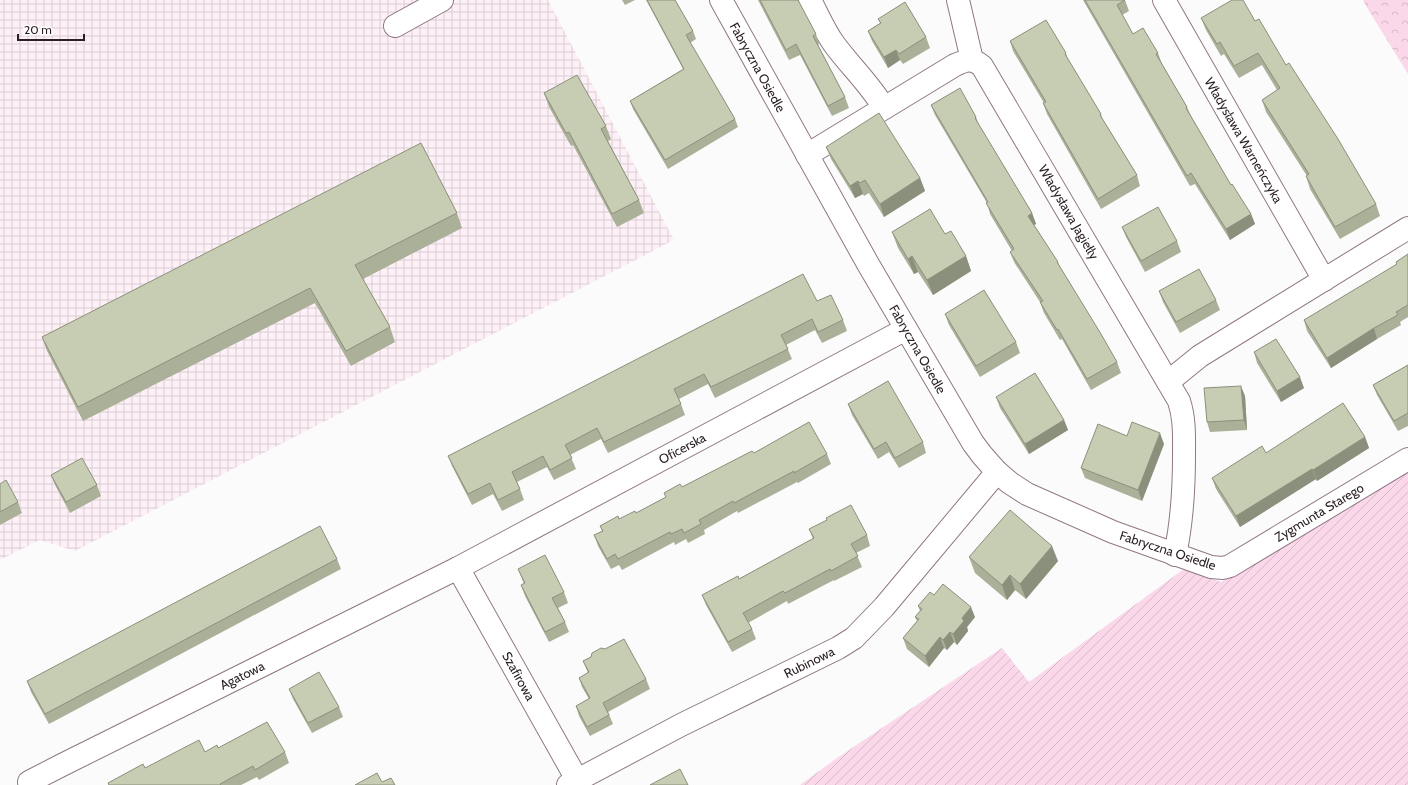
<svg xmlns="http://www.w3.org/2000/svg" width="1408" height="785" font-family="Cabin,sans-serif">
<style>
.industrial{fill:url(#industrial-grid)}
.forest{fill:url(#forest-crowns)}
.garden{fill:url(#garden-furrows)}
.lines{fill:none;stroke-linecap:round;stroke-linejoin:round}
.minor-casing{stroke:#907785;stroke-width:24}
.minor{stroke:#fff;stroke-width:22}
.wall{fill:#abb099}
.shaded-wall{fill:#8b907d}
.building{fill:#c7cdb2;stroke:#8b907d}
.labels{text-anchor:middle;stroke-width:3.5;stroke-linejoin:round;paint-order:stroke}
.street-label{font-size:13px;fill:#291f25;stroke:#fff}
</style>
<defs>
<pattern id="industrial-grid" width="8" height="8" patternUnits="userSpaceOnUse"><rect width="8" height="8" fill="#fef0f7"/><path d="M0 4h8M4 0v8" fill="none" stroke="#dacdd4"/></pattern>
<pattern id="forest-crowns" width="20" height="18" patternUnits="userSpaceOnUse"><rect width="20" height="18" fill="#fad8ea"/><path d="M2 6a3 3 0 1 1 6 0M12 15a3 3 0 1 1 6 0" fill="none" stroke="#d6b9c9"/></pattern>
<pattern id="garden-furrows" width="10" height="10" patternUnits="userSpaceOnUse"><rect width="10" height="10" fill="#fad8ea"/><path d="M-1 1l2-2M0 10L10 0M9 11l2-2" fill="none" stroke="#d6b9c9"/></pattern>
</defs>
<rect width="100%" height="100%" fill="#fbfbfb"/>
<path class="industrial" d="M0 0H548L674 240 75 551 40 540 0 560Z"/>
<path class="forest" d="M1363 0H1408V74L1366 6Z"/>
<path class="garden" d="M1408 469V785H800L837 758 1002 648 1029 682 1184 569 1221 582Z"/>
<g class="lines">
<g class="minor-casing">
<g id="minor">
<path d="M721 0 868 264 973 443 982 455 997 472 1010 483 1027 494 1113 532 1211 567 1223 568 1230 566 1408 459"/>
<path d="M810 0C818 15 824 30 834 44 850 66 870 84 884 108"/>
<path d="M958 0 972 60"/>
<path d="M1164 0 1324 280"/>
<path d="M395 26 442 0"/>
<path d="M807 155 955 65C966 60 972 58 982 66L1179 401C1185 419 1184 437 1184 456 1184 489 1182 522 1175 555"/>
<path d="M1168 382 1200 356 1408 228"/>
<path d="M458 568 580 785"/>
<path d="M30 785 29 782 62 765 458 568 906 329"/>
<path d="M568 785 681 725 838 648 854 638 884 607 997 472"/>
</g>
</g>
<use href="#minor" class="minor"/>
</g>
<g class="wall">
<path d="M622 0H635L625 5Z"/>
<path d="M646 0H675L693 31 696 39 690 43 735 119 738 127 668 169 633 109 630 101 683 69Z"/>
<path d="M758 0H798L816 34 819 44 818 45 845 97 849 108 832 116 800 55 789 60Z"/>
<path d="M1083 0H1125L1129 11 1122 15 1133 34 1158 53 1162 64 1187 107 1191 116 1231 185 1251 214 1255 224 1230 240 1195 184 1190 186Z"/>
<path d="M1201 18 1255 21 1286 65 1376 204 1380 216 1340 239 1310 189 1306 176H1307L1266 112 1262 100 1277 90 1262 65 1239 78 1224 54 1221 56 1206 30Z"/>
<path d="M878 19 926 37 930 48 903 64 900 60 888 68 872 41 868 31 880 23Z"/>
<path d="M1010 41 1066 53 1068 60 1101 114 1103 120 1137 175 1140 186 1101 209 1047 114 1043 103H1044L1013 51Z"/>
<path d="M544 93 606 126 611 139 608 141 639 200 644 213 617 227 573 145 571 146 549 107Z"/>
<path d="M931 105 976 117 979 125 1032 213 1036 224 1034 225 1058 262 1060 267 1117 362 1121 373 1091 390 1062 339 1060 340 1044 313 1040 302 1014 262 1010 252 1012 251 990 214 987 203 935 115Z"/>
<path d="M826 147 920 178 925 191 884 217 869 193 864 196 863 194 855 198 831 159Z"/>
<path d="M457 213 462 228 363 279 390 327 395 342 351 366 315 303 83 421 47 351 42 337Z"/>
<path d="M1122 227 1177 241 1181 252 1145 272 1126 237Z"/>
<path d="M892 232 945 234 966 256 971 271 933 295 918 272 914 274 898 248Z"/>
<path d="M1408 254V317L1400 322 1401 325 1377 339 1331 368 1307 331 1304 320 1397 265 1396 262Z"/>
<path d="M1159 291 1216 300 1220 310 1180 333 1163 302Z"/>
<path d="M817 301 843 320 847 331 822 343 815 330 786 345 792 359 715 398 708 384 679 399 685 415 608 453 601 439 570 455 576 469 554 480 547 467 517 482 520 489 524 500 502 511 493 494 472 505 452 466 448 456Z"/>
<path d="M945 314 1016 342 1020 353 980 377 949 325Z"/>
<path d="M1254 352 1304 388 1281 402 1257 363Z"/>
<path d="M1408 365V426L1398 431 1377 395 1373 385Z"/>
<path d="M1245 396 1247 430 1210 432 1207 422Z"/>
<path d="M996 397 1064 420 1068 430 1029 454 1000 408Z"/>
<path d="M848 404 923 442 926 453 899 468 889 452 878 459 852 415Z"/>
<path d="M1127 436 1164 444 1142 501 1085 478 1081 468Z"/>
<path d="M1365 437 1369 448 1317 481 1316 479 1240 527 1216 489 1212 478 1266 453Z"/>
<path d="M754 453 827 454 831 464 798 483 797 482 738 513 737 511 704 530 705 534 688 543 686 539 675 545 674 542 622 570 619 565 611 569 598 546 594 535 602 531 600 526 636 513 666 497 664 493 682 487Z"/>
<path d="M51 475 97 485 101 496 70 513 55 485Z"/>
<path d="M0 484 18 502 22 513 0 525Z"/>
<path d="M809 529 867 535 870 546 856 553 862 567 834 581V580L788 604 787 601 748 623 752 629 756 639 732 652 706 605 702 595 739 579 813 539Z"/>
<path d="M969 557 1058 561 1026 599 1015 590 1007 600 975 573Z"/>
<path d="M337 559 341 569 49 724 31 692 27 681Z"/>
<path d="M518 569 564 592 568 603 558 608 565 622 569 632 549 642 525 596 521 585 524 584Z"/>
<path d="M934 595 975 617 967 627 968 631 957 645 954 642 947 650 944 648 929 667 907 649 903 638 917 621 915 617 920 611 918 606Z"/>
<path d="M605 649 646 679 650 689 608 712 613 724 590 736 579 716 576 706 589 699 582 687 579 678 588 673 583 661Z"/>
<path d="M289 689 339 707 343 717 312 733 293 699Z"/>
<path d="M218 748 285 752 289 763 259 780 257 777 241 785H109L108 783 145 768Z"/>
</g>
<g class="shaded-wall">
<path d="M896 50 900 60 888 68 884 57Z"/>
<path d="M920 178 925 191 884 217 880 204Z"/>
<path d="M858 181 863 194 855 198 850 186Z"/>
<path d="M1032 213 1036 224 1032 226 1028 216Z"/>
<path d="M1251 214 1255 224 1230 240 1226 229Z"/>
<path d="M912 256 918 272 914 274 908 259Z"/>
<path d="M966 256 971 271 933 295 927 280Z"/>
<path d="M1374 328 1377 339 1331 368 1327 358Z"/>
<path d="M1300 377 1304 388 1281 402 1277 391Z"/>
<path d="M1241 386 1245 396 1247 430 1244 420Z"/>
<path d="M1064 420 1068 430 1029 454 1025 444Z"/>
<path d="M1160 433 1164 444 1142 501 1138 490Z"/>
<path d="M1365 437 1369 448 1317 481 1313 470Z"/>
<path d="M1312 469 1316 479 1240 527 1236 516Z"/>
<path d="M1052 546 1058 561 1026 599 1020 584Z"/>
<path d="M1010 575 1015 590 1007 600 1002 585Z"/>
<path d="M971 607 975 617 967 627 968 631 957 645 953 634 962 618Z"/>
<path d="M950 632 954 642 947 650 943 640Z"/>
<path d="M940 637 944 648 929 667 925 656Z"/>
</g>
<g class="building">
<path d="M647 0H675L693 31 686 35 735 119 665 160 630 101 684 69Z"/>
<path d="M760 0H798L816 34 813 36 845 97 828 106 796 44 786 50Z"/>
<path d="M1085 0H1125L1117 5 1133 34 1143 28 1158 53 1156 54 1187 107 1186 108 1231 185 1232 184 1251 214 1226 229 1191 173 1187 176Z"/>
<path d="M1232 0H1243L1255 21 1259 19 1286 65 1289 63 1338 139 1376 204 1335 227 1306 176 1309 174 1262 100 1280 88 1258 53 1234 66 1220 42 1217 44 1201 18Z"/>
<path d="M905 2 926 37 899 54 896 50 884 57 868 31 881 23 878 19Z"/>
<path d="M1046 20 1066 53 1065 54 1101 114 1100 115 1137 175 1098 199 1043 103 1046 102 1010 41Z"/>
<path d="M577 75 606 126 601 129 639 200 612 214 569 132 566 133 544 93Z"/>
<path d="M960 88 976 117 975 118 1032 213 1028 216 1058 262H1057L1101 334 1117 362 1087 379 1058 329 1057 330 1040 302 1043 301 1010 252 1014 249 986 203 988 202 931 105Z"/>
<path d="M879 113 920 178 880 204 865 180 860 183 858 181 850 186 826 147Z"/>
<path d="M421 143 457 213 355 265 390 327 346 351 310 288 78 407 42 337Z"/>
<path d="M1158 207 1177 241 1141 261 1122 227Z"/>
<path d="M930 209 945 234 951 231 966 256 927 280 912 256 908 259 892 232Z"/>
<path d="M1408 254V305L1396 312 1398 315 1374 328 1327 358 1304 320 1397 264 1396 262Z"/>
<path d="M1199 269 1216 300 1176 322 1159 291Z"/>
<path d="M803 274 817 301 831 295 843 320 818 332 812 319 781 335 788 349 776 355 711 387 704 374 674 389 681 404 604 442 597 428 565 445 572 458 550 470 543 456 512 472 520 489 498 500 490 483 468 494 448 456Z"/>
<path d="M984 290 1016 342 976 366 945 314Z"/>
<path d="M1276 339 1300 377 1277 391 1254 352Z"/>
<path d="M1408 365V413L1394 421 1373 385Z"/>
<path d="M1035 373 1064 420 1025 444 996 397Z"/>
<path d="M888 381 923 442 895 458 886 442 874 449 848 404Z"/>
<path d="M1241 386 1244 420 1207 422 1204 388Z"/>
<path d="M1343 403 1365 437 1313 470 1312 469 1236 516 1212 478 1262 446 1266 453Z"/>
<path d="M809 422 827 454 794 473V471L734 503 733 501 699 520 701 524 684 533 682 529 671 534 670 532 618 559 615 554 607 559 594 535 603 531 600 526 618 516 619 519 635 511 636 513 666 497 664 493 680 484 682 487 752 451 754 453Z"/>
<path d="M1132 422 1160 433 1138 490 1081 468 1098 424 1127 436Z"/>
<path d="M82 458 97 485 66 502 51 475Z"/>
<path d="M6 480 18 502 0 512V484Z"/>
<path d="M851 505 867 535 851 544 858 556 831 571 830 569 785 593 783 591 743 613 752 629 728 642 702 595 738 576 739 579 814 538 809 529 827 520 826 518Z"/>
<path d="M1010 510 1052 546 1020 584 1010 575 1002 585 969 557Z"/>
<path d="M320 526 337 559 45 714 27 681Z"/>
<path d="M545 555 564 592 552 598 565 622 545 632 521 585 525 583 518 569Z"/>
<path d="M943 584 971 607 962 618 964 621 953 634 950 632 943 640 940 637 925 656 903 638 919 619 915 617 922 609 918 606 930 592 934 595Z"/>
<path d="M624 639 646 679 603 703 609 715 587 727 576 706 590 698 579 678 589 672 583 661 591 657 592 653 601 648 605 649Z"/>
<path d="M319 672 339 707 308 723 289 689Z"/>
<path d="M267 722 285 752 255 770 253 766 220 784 221 785H109L108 783 143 764 145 768 199 740 205 752 217 745 218 748Z"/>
<path d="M680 769 688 785H650Z"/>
<path d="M377 773 382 782 391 778 395 785H355Z"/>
</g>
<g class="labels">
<g class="street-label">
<text transform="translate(758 67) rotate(61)" y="5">Fabryczna Osiedle</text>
<text transform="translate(1244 140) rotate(60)" y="5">Władysława Warneńczyka</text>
<text transform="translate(1069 212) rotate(60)" y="5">Władysława Jagiełły</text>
<text transform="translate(918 349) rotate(60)" y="5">Fabryczna Osiedle</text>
<text transform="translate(682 448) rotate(-28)" y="5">Oficerska</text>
<text transform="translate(1319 512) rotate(-31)" y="5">Zygmunta Starego</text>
<text transform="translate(1168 550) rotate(18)" y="5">Fabryczna Osiedle</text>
<text transform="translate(809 662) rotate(-26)" y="5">Rubinowa</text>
<text transform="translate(242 675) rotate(-26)" y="5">Agatowa</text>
<text transform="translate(519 676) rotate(61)" y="5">Szafirowa</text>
</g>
</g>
<path d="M18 34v6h66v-6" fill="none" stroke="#291f25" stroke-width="2"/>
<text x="24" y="34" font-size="12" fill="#291f25" stroke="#ffffff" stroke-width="3" paint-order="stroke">20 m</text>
</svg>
